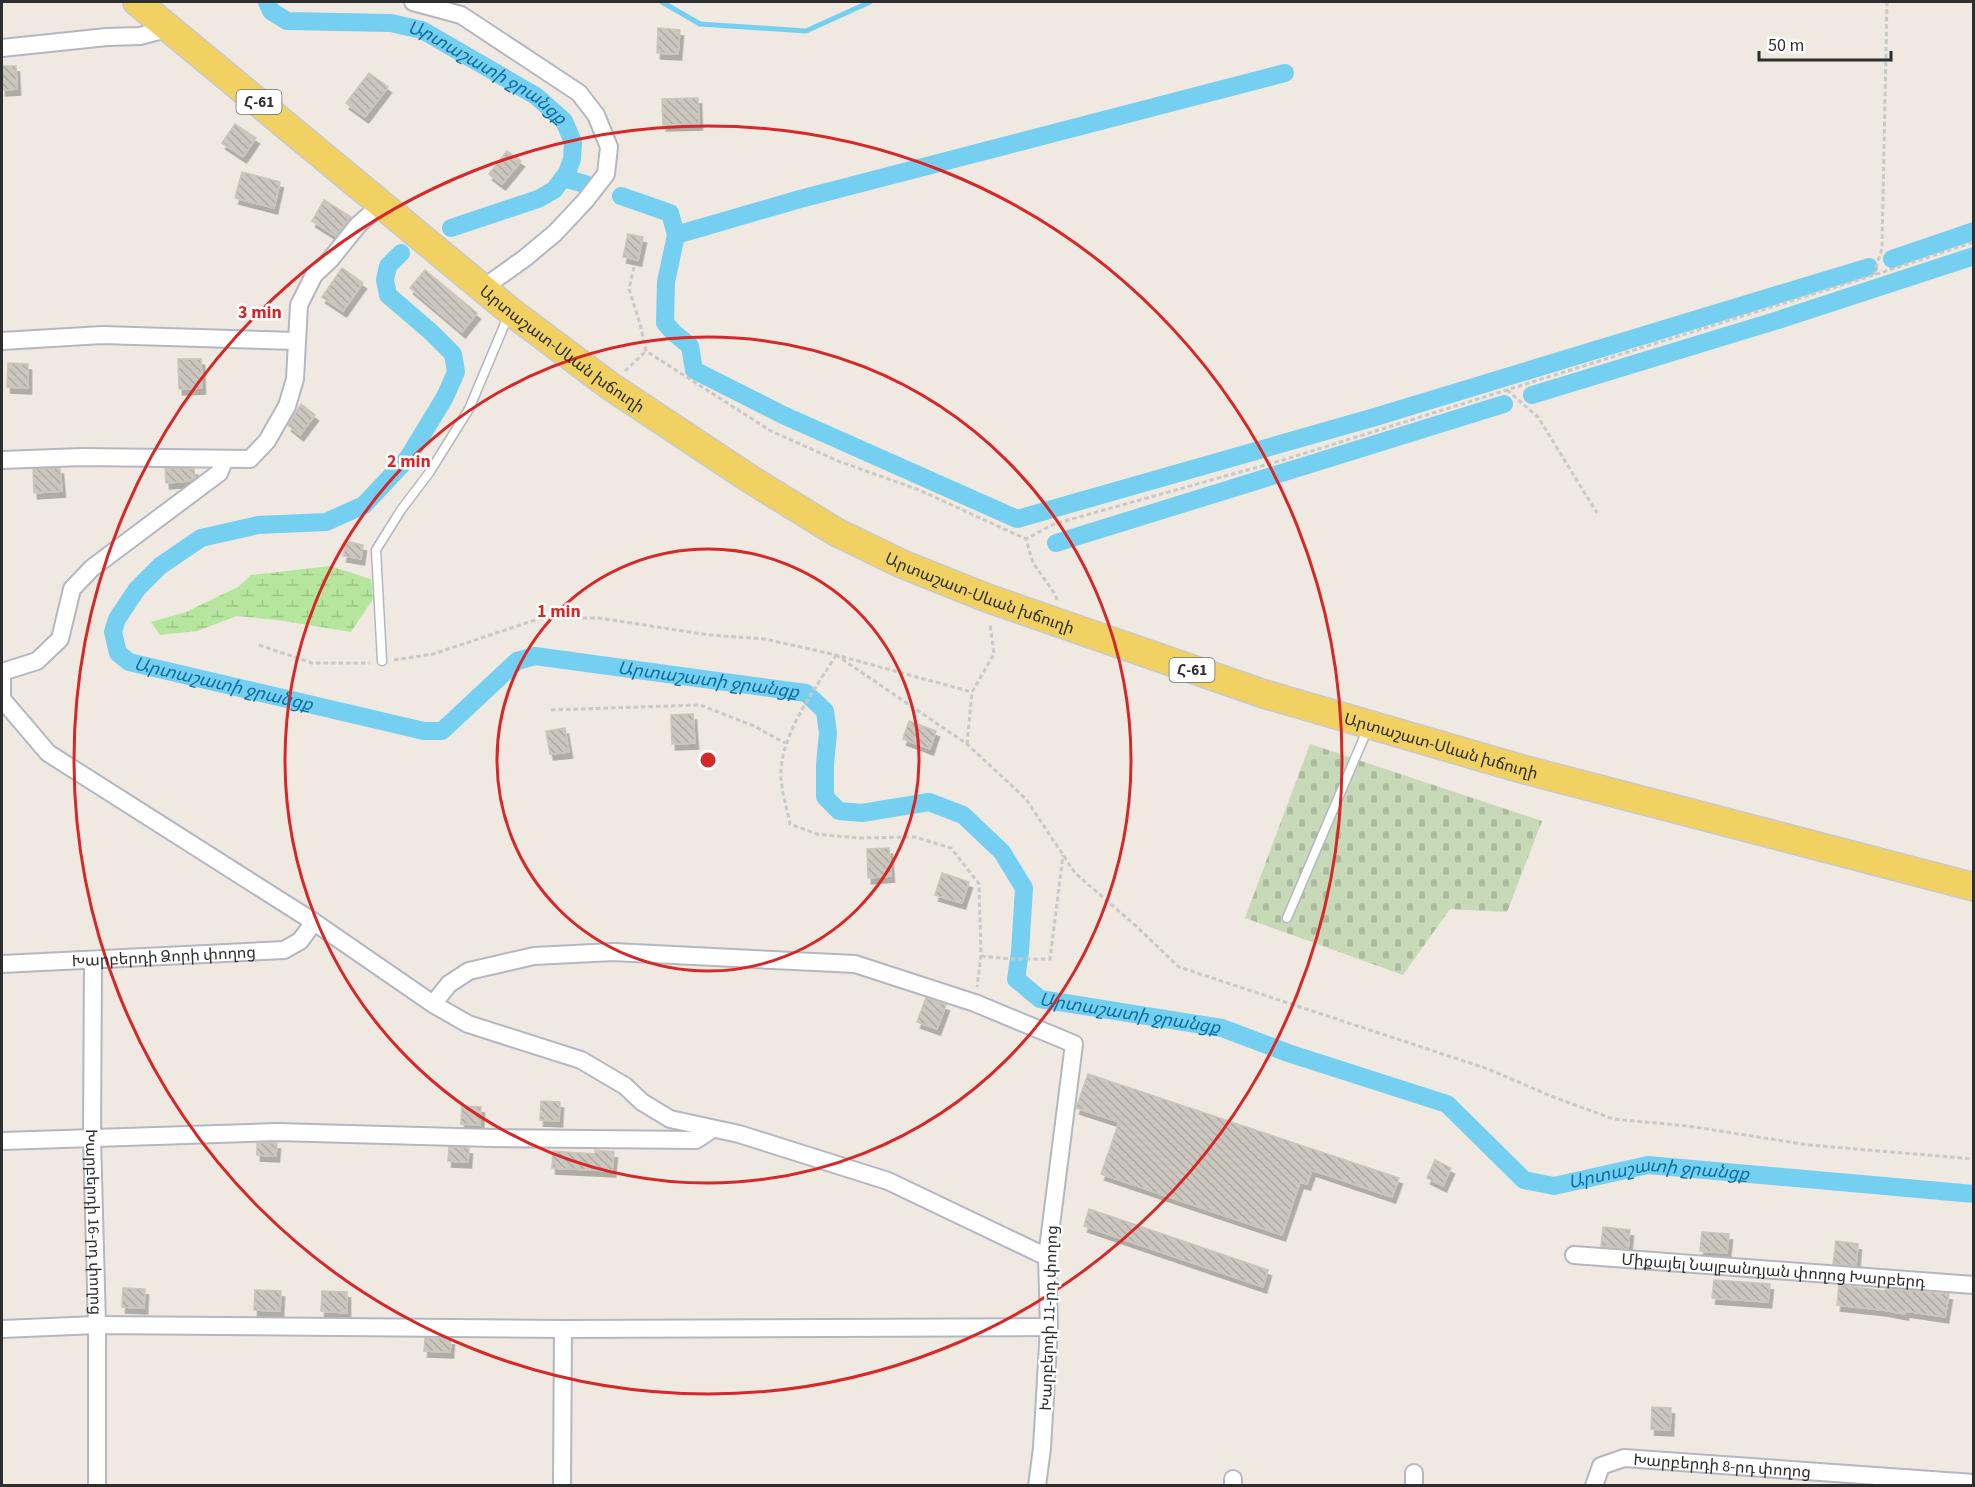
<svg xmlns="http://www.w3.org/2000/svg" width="1975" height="1487" font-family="'Source Sans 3','Noto Sans Armenian',sans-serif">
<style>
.wetland{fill:url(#wetland-marsh)}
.cemetery{fill:url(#cemetery-stones)}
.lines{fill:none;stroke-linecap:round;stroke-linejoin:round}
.stream{stroke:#75cff0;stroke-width:5}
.canal{stroke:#75cff0;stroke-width:18}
.building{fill:url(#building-back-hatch);stroke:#cbc5ba;stroke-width:1.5;filter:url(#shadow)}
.service-casing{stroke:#b4b7c1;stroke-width:11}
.minor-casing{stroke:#b4b7c1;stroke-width:20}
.primary-casing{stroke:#c9c9c9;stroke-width:30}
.path{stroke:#c9c9c9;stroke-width:3;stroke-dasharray:4.5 3;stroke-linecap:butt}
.service{stroke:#fff;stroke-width:8}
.minor{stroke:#fff;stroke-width:16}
.primary{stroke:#f2d163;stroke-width:27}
.ring{fill:none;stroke:#d62828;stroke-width:3}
.labels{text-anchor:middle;stroke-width:5;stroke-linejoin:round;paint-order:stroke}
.shield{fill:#fff;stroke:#6d6d6d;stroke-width:1.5}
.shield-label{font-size:15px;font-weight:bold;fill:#2e2e2e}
.street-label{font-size:16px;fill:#2e2e2e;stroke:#fff}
.water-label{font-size:18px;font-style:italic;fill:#0d6fa3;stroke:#fff}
.centre{fill:#d62828;stroke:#fff;stroke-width:3}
.ring-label{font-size:18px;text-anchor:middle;font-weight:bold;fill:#d62828;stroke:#fff;stroke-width:5;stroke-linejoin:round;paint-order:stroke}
</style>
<defs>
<pattern id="wetland-marsh" width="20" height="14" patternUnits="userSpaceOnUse" patternTransform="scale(1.5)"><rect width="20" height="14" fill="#b6e59e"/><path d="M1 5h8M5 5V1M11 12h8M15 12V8" fill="none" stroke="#9dc588"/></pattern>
<pattern id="cemetery-stones" width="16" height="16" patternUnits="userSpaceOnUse" patternTransform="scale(1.5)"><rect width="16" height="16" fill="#c8d9b8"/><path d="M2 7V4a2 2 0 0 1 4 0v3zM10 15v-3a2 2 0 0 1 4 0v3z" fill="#acbb9e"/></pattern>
<pattern id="building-back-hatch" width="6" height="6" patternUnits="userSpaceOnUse" patternTransform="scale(1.5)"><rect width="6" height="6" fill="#cbc7bf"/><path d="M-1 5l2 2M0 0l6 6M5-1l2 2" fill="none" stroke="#afaba4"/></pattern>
<filter id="shadow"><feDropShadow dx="3.5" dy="6" stdDeviation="0" flood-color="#0004"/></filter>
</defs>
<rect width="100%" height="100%" fill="#efe9e1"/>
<path class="wetland" d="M330 566 371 579 373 599 351 632 278 620 237 616 197 631 160 635 151 622 186 612 238 587 251 575Z"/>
<path class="cemetery" d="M1310 744 1542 821 1507 912 1450 909 1403 975 1245 918Z"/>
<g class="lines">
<path class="stream" d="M662 2 700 24 806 31 870 2"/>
<g class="canal">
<path id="s1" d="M267 2 271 11 287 21 391 23 422 30 536 96 564 121 573 142 572 159 567 173 554 190 538 199 451 228"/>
<path d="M563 178 585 184"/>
<path d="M621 196 670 213 676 235 666 282 665 323 674 333 690 346 694 370 783 415 1017 519 1375 417 1869 267"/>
<path d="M676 235 800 199 1285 73"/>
<path id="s2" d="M401 253 388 266 385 280 388 295 431 332 453 354 456 372 445 397 408 458 364 505 326 522 258 525 201 538 160 566 137 589 117 619 113 632 118 653 129 662 424 731H442L517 661 535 656 806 693 825 711 828 733 825 764V797L839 811 862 813 929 802 963 815 1002 852 1024 888 1020 952 1016 979 1040 999 1222 1028 1288 1053 1447 1104 1524 1180 1554 1186 1648 1165 1974 1194"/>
<path d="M1892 259 1974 231"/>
<path d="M1532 395 1775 321 1974 256"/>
<path d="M1056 543 1504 404"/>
</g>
</g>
<g class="building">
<path d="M658 28 680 30 678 54 657 53Z"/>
<path d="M2 66H16L17 89 2 90Z"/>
<path d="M369 73 388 87 365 117 346 103Z"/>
<path d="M698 98 699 124 663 125 662 99Z"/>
<path d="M235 124 256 138 243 157 222 143Z"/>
<path d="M507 151 521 161 502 184 489 174Z"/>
<path d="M242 172 280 182 274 208 235 198Z"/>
<path d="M324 200 351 217 336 236 312 221Z"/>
<path d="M628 234 643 237 638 260 623 257Z"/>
<path d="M342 268 363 283 343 311 322 297Z"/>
<path d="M425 270 477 313 462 332 410 288Z"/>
<path d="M178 359H201L202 388 179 389Z"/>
<path d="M8 363 28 364V388L7 387Z"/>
<path d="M301 404 315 415 300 435 288 425Z"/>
<path d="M60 468 62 491 34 493 33 469Z"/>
<path d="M165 468 194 469 195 478 190 481 166 483Z"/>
<path d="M346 541 363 545 361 559 343 556Z"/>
<path d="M693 714 695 743 672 744 671 715Z"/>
<path d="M909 721 936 731 930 749 903 739Z"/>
<path d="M565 728 569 752 550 754 546 731Z"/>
<path d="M889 848 891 876 868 878 867 849Z"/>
<path d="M942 873 969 882 962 903 935 895Z"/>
<path d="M926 998 946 1005 937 1029 917 1022Z"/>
<path d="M1088 1074 1399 1178 1392 1197 1312 1170 1307 1184 1300 1182 1282 1235 1101 1174 1119 1122 1076 1108Z"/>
<path d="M541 1101 560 1102 559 1121 540 1120Z"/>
<path d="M462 1106 481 1107 480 1125 461 1124Z"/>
<path d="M257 1143H277L276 1156 257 1155Z"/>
<path d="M449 1147 469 1148 468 1162 448 1161Z"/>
<path d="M595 1150 614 1152 612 1171 552 1168 553 1151 595 1154Z"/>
<path d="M1435 1160 1451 1168 1443 1186 1427 1178Z"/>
<path d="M1089 1209 1268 1270 1263 1287 1084 1226Z"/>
<path d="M1603 1227 1630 1230 1628 1249 1601 1246Z"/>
<path d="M1702 1232 1729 1234 1727 1253 1700 1251Z"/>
<path d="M1836 1241 1858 1244 1856 1266 1833 1264Z"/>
<path d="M1714 1280 1770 1284 1768 1302 1712 1298Z"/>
<path d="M1839 1285 1885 1291 1886 1289 1949 1294 1945 1317 1905 1311V1314L1883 1310 1837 1305Z"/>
<path d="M123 1288 145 1289 144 1308 122 1307Z"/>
<path d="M255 1290 281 1291 280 1311 254 1310Z"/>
<path d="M322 1291 347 1292V1313L321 1311Z"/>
<path d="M425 1338 451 1339 450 1352 424 1351Z"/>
<path d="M1652 1407 1671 1408 1670 1430 1651 1429Z"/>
</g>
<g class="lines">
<g class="service-casing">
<g id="service">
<path d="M382 661 376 550 401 510 429 473 469 409 509 314"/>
<path d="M1287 918 1368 728"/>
</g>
</g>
<g class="minor-casing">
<g id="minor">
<path d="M413 2 461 15 579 93 596 115 609 147 606 174 585 201 555 233 525 258 483 288"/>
<path d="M2 48 107 37 140 36 170 28"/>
<path d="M2 341 102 335 296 341"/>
<path d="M225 459 219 473 92 568 72 589 60 639 37 661 2 672V699L48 753 314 922 433 1004 468 1024 581 1060 625 1086 642 1102 670 1119 739 1134 888 1181 1047 1257"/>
<path d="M2 460 82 457 250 459 267 441 287 406 295 379 299 305 314 275 330 260 358 225 382 204"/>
<path id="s3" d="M93 960 92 1138 97 1325V1486"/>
<path id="s4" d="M2 964 284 950 300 941 314 922"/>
<path d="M433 1004 449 984 469 971 534 956 613 952 855 964 975 1003 1074 1044 1047 1257 1049 1327 1042 1448 1037 1486"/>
<path d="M2 1141 277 1132 493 1138 696 1140 711 1130"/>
<path id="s5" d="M1574 1255 1974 1285"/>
<path d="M2 1329 97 1325 563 1329 1049 1327"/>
<path d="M562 1486 563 1329"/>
<path d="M1233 1486V1479"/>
<path d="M1414 1486V1473"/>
<path id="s6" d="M1594 1486 1601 1466 1624 1458 1974 1483"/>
</g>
</g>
<g class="primary-casing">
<g id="primary">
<path id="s7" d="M137 2 510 311 610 386 750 479 836 532 902 564 987 598 1264 694 1522 769 1974 887"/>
</g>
</g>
<g class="path">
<path d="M634 267 629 289 640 324 646 351 771 431 838 461 919 490 1026 539"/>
<path d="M1874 275 1882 248 1887 2"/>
<path d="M625 371 646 351"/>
<path d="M1507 390 1538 417 1597 513"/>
<path d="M1057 600 1055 594 1033 563 1026 539 1054 524 1283 460 1874 275 1974 242"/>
<path d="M259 645 312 663H370"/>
<path d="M836 655 967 744 1026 799 1075 873 1136 926 1179 967 1488 1069 1551 1096 1613 1119 1688 1126 1809 1145 1974 1159"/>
<path d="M836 655C815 690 779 735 781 778 782 793 787 809 790 824L817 834 858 838 915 837 951 848 979 884 981 956 977 987"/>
<path d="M394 660 433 654 541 618H599L709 635 765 639 836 655 972 692"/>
<path d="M551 710 700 705 754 726 785 743"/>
<path d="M967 744 972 692 994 654 990 623"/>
<path d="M981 956 1010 959H1050L1063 855"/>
</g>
<use href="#service" class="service"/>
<use href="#minor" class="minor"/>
<use href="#primary" class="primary"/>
</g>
<g class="ring">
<circle cx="708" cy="760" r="211"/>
<circle cx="708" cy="760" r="423"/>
<circle cx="708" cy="760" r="634"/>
</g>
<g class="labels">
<g class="shield">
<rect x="236.5" y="90" width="45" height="24" rx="4.5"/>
<rect x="1169.5" y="658" width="45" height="24" rx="4.5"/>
</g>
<g class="shield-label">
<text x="259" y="107">Հ-61</text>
<text x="1192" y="675">Հ-61</text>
</g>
<g class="street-label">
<text dy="6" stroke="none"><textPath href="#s7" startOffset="549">Արտաշատ-Սևան խճուղի</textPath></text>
<text dy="6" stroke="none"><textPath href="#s7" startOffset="1035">Արտաշատ-Սևան խճուղի</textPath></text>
<text dy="6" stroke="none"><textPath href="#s7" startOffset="1521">Արտաշատ-Սևան խճուղի</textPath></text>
<text dy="6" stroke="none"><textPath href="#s4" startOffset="162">Խարբերդի Ձորի փողոց</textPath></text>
<text dy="6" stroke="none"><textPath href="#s3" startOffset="262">Խարբերդի 16-րդ փողոց</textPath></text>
<text dy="6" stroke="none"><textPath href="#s5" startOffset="200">Միքայել Նալբանդյան փողոց Խարբերդ</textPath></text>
<text transform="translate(1048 1318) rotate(-88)" y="6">Խարբերդի 11-րդ փողոց</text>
<text dy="6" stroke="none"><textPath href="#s6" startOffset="144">Խարբերդի 8-րդ փողոց</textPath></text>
</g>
<g class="water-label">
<text dy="6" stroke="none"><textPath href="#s1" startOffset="242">Արտաշատի ջրանցք</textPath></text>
<text dy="6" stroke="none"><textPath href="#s2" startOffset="1270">Արտաշատի ջրանցք</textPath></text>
<text dy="6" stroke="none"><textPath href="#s2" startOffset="750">Արտաշատի ջրանցք</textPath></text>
<text dy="6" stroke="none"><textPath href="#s2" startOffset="1938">Արտաշատի ջրանցք</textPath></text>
<text dy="6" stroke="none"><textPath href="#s2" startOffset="2514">Արտաշատի ջրանցք</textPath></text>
</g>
</g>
<circle cx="708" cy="760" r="9" class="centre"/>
<g class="ring-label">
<text x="260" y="318">3 min</text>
<text x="409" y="467">2 min</text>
<text x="559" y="617">1 min</text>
</g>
<rect width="1975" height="1487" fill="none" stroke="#2e2e2e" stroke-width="6"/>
<path d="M1759 51v9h132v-9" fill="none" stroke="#2e2e2e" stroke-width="3"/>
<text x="1768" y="51" font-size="18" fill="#2e2e2e" stroke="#ffffff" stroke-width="4.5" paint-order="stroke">50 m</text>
</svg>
